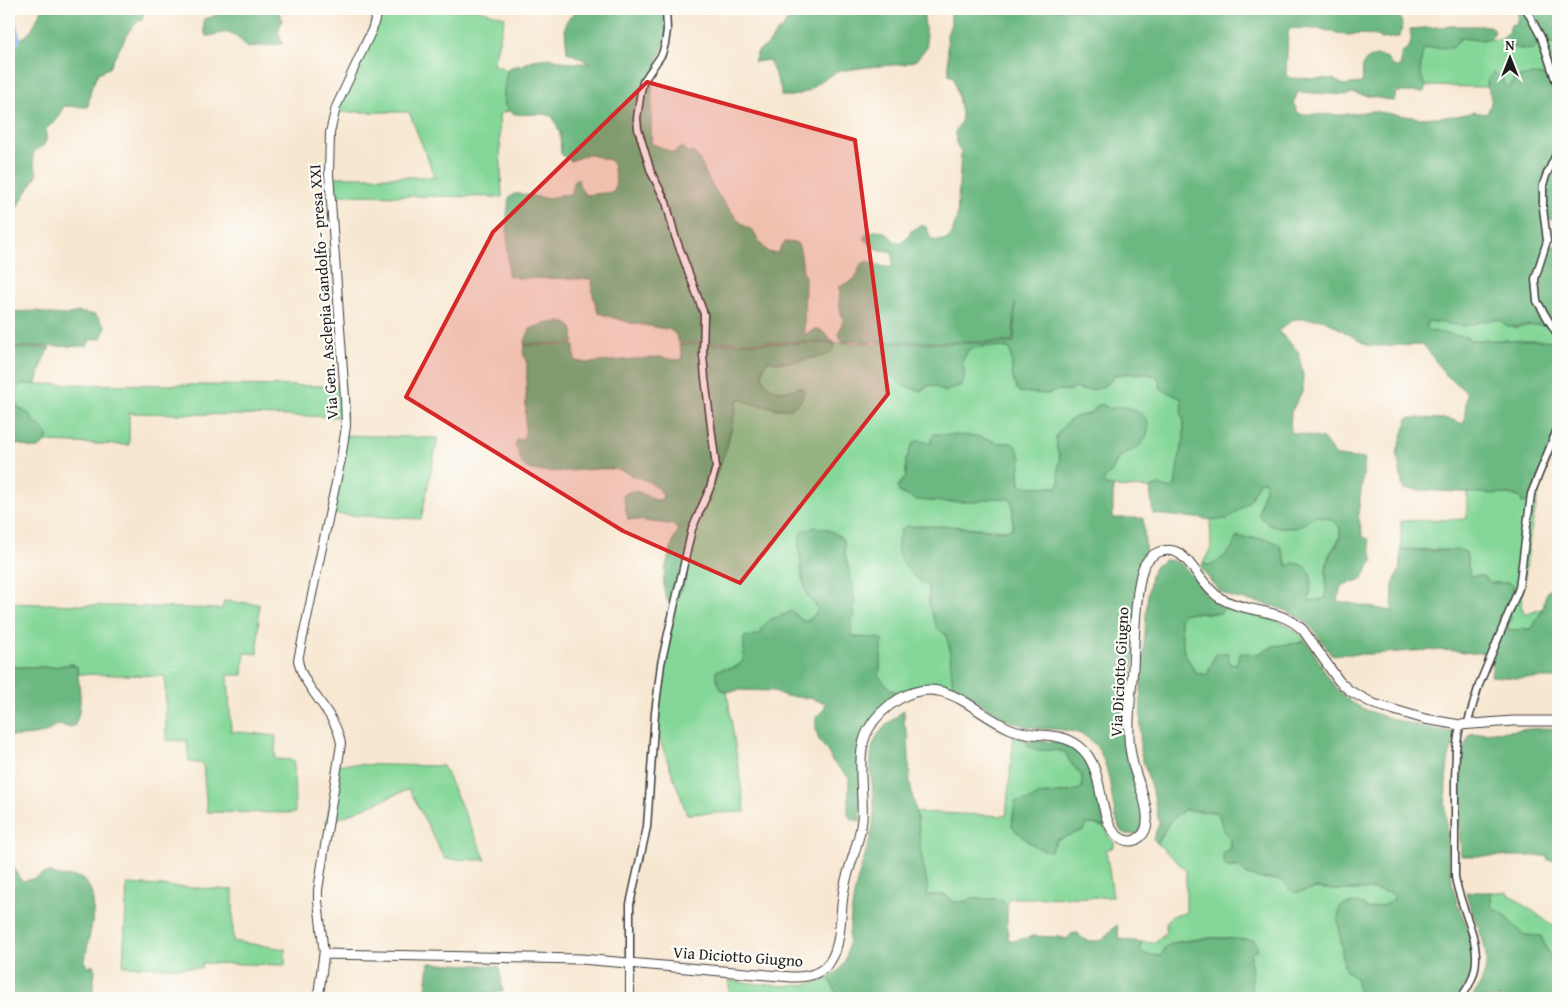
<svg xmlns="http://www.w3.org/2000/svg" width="1567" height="1007" font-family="'Gentium Book Plus',serif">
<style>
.green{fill:#85d799;stroke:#507a5a}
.forest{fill:#6cb881;stroke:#446a4e}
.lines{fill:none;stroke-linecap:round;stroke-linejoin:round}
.canal{stroke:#7db4ec;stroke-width:8}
.minor-casing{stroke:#3d3a37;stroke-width:9}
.tertiary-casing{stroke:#3d3a37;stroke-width:10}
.secondary-casing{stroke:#3d3a37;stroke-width:11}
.minor{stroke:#fff;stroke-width:6}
.tertiary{stroke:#fff;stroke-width:8}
.secondary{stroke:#fff;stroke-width:9}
.marked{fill:#d62828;fill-opacity:0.2;stroke:#d62828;stroke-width:4;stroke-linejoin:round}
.labels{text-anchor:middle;stroke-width:4.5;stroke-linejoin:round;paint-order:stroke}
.street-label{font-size:16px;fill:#1c1c1c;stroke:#fdfcf7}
</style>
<rect width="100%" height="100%" fill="#fdfcf7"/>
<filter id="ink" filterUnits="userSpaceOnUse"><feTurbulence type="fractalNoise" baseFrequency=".02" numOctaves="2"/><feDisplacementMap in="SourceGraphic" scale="10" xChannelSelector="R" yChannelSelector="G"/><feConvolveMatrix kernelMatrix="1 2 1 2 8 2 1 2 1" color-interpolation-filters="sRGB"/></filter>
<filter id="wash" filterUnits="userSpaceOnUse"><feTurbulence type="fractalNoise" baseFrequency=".0096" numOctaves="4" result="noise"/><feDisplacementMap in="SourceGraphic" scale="20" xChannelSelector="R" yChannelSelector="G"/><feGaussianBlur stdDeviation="1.12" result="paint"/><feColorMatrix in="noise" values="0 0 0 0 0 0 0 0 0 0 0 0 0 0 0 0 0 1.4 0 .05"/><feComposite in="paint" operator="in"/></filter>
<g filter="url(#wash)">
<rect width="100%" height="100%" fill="#f7e7d1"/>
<g class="green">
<path d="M378 9H476L505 17 493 64 507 70C506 84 500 98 508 111L499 114 502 197 330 195 328 177H435L409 112H335Z"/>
<path d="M1460 38 1478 40 1502 39C1507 49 1522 49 1533 50L1541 41 1558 44V92L1550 80 1514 78 1509 88 1504 84 1487 82V87L1426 86C1417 75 1421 62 1423 50L1457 43Z"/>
<path d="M1488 320H1500L1514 328 1526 325H1544L1558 328V341C1529 339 1501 341 1471 340L1466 337 1430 331 1426 327 1428 321 1463 326Z"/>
<path d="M834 343H866L875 345 886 343 885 353 894 376 902 385 920 391 930 385H936L940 389C965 387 966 387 962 362L968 350 985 346 1009 348C1015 363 1008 376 1019 392L1048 394 1058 390H1070L1075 388 1082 391C1107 378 1114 372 1143 374 1149 375 1153 375 1159 377V384L1172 394 1182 399V417L1184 422V439L1178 463 1176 486 1170 489 1159 485 1150 488 1113 487 1107 486 1103 481 1114 468 1119 457 1134 449 1120 407 1109 409 1104 405H1098L1090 414 1078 416 1067 422 1056 436 1057 448 1060 459 1058 470 1060 482 1057 487H1032L1020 485 1019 474 1021 457 1016 446 1011 443H999L988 439 934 434 931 444 925 442 913 443 906 460V477L898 486 899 492 916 500 945 502H975L993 498 1010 499 1013 505V528L1008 530 948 526 902 529 898 541V546L919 580C935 588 926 594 930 607 933 618 942 627 947 638 953 653 952 672 953 688 942 686 929 684 918 687 914 688 911 691 907 692 894 697 885 685 879 676L883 640 877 638 853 637 850 632 855 601 846 560 844 542 841 537 826 529 799 542 802 577 807 595 818 609C813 617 809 622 799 620L796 614C770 613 776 622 761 634 756 638 749 641 744 644 747 657 742 668 727 668L716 677 721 689 727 692 745 812 687 814 657 732 663 667 690 542 727 446 738 399H745L749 403 778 409H790L800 401 793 391C783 394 763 388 762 375 762 370 764 366 766 362L771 360 777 362H788L824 356 835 345Z"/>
<path d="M23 384 344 386 346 417 129 413V445L46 442 48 436 42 427 36 425 29 414 19 408 16 403 18 385Z"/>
<path d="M344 435 438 438 421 519 329 514Z"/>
<path d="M1259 481H1265L1266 486 1259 509 1267 524 1272 526 1290 528 1317 516H1323L1338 523C1344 540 1335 542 1329 555 1324 569 1326 584 1326 598L1309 602 1311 589C1298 577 1285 568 1282 549L1268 539 1237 537C1234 541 1234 545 1231 549 1229 553 1215 564 1210 566L1203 563 1211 548 1210 518C1218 520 1222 517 1229 515 1248 507 1251 498 1259 481Z"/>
<path d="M1534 486 1540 487 1531 531 1521 605 1525 615 1543 608 1532 629 1508 630C1508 614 1511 599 1509 583H1491L1482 576 1470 577 1466 552C1444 549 1422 550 1401 549V521L1467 519V492C1476 492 1514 494 1520 498Z"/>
<path d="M224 601 259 604 258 654 245 653 243 675H228L231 731 276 736 275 759 294 760 295 813 207 812 203 764 189 762 187 741 166 740 165 676 78 674 77 667 71 664 53 667H9V603L222 609Z"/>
<path d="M1223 608C1249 619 1286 614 1305 640L1299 643 1274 646 1258 654H1240L1236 665 1230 664 1228 659 1216 653 1207 675 1195 672 1184 652 1180 618 1184 613H1221Z"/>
<path d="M1014 736 1025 740 1028 747 1065 752 1070 762 1082 776V788L1076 791 1038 795 1028 801 1016 802C1014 812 1009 823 1016 831 1020 835 1025 837 1028 842L1054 846 1056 840C1068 838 1077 826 1089 824 1094 823 1099 827 1105 827L1109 837 1114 842V847L1106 850 1113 897 1009 898 1007 904 1003 900 997 899 972 898 967 901 955 902 945 895H926L927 883 920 848 919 829 915 812 1006 816Z"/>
<path d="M338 764 443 766 486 860 445 859 409 789 326 824Z"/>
<path d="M1184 810 1215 812 1219 816 1223 828 1231 841 1227 867H1239L1247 875 1259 878 1278 880 1284 882 1291 891 1310 890 1316 888 1335 890H1374L1391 893 1395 896C1389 906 1378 906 1368 909L1364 905 1340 907 1338 918 1344 966C1346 973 1351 972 1355 978 1360 983 1359 992 1360 998H1252C1249 990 1252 985 1252 977 1252 968 1249 962 1252 952 1245 948 1238 942 1231 939 1219 935 1184 941 1171 943L1161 956 1143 954 1140 948 1141 942 1154 943 1166 932V921L1172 916 1186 913V870L1157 843 1170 821Z"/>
<path d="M127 884 233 890V941L285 949V965L202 963V968L123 966Z"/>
<path d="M1491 892H1506L1558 929V970L1553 964 1541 936 1524 935 1499 910 1493 909 1491 904Z"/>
<path d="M829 978 836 992 846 998H729V981C759 983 803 992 829 978Z"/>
</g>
<g class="forest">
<path d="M42 9H144L142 20 137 22 129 31 109 68 98 73 91 89 88 107 64 106 55 121 46 129V141L43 146C25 153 36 163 37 175L12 216 9 234V53L17 39C31 39 36 19 42 9Z"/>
<path d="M217 9H278L282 21 278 31 282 43C271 47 259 45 248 48 242 41 232 31 222 33 216 34 213 36 206 36L204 30V19L215 16Z"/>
<path d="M577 9H669L670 31 658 58 652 90 651 143 673 153 682 147 687 152 694 153 698 157 711 184 721 199 740 222 754 232 760 243 768 252 774 253 779 252 781 246 785 242 797 243C804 255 800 266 805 277L804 335 815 329 821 330 833 342H678C677 335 674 331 667 329L631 323 598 313 592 291V279L519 278 508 275 507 216 509 198 514 194H521L549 199 560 195 572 194 573 182 578 179 579 185 585 195 614 192 616 181 613 164 609 160 588 154 571 161 561 154 560 133 553 117C536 107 502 128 504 94 504 86 506 79 507 70L511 67 523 65 533 60 552 58 569 63H590L567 52 565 28 566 22Z"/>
<path d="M794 9H923L927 47 916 60 905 64 868 67 838 71 817 83 809 91 792 96H781V89L769 60 754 62 758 51 768 45 778 31 783 28Z"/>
<path d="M951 9H1395C1402 17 1404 26 1399 37L1382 39 1377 36 1364 34 1345 35 1321 29 1290 28 1288 32 1286 75 1290 78 1333 79 1343 85 1362 83C1363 77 1362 72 1363 66 1365 56 1379 54 1387 58L1390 64 1395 67 1401 66V54C1413 44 1412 43 1410 29L1452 26H1489L1494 29V35L1490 39 1478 40 1460 38 1453 48H1428L1423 50C1421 62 1418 75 1426 86L1424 92H1396L1394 101 1352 93 1347 95 1298 92 1293 103 1299 114 1341 115 1372 111 1419 118 1456 116 1474 112 1486 114C1489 110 1492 104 1491 98 1489 88 1483 80 1493 72L1503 79 1504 84 1509 87 1513 83 1514 78C1524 77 1540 71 1548 79 1552 82 1554 88 1558 92V219H1546L1545 246H1558V328L1544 325 1508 327 1500 320H1488L1463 326 1428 321 1426 327 1430 331 1466 337 1471 340C1501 341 1529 339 1558 341V437L1540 487 1534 486 1528 502 1522 503 1520 498 1515 495 1403 489 1397 452 1408 418 1450 419 1464 424 1467 393 1444 373 1424 345 1369 346 1323 319H1294L1278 331 1298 351 1303 375 1302 392 1291 412 1290 432 1323 439 1336 456 1365 459 1358 515 1363 537 1368 539 1373 560 1362 579 1341 586 1338 601 1392 611 1393 585 1401 565V549L1430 551 1460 550 1466 552 1470 576H1483L1491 583H1509L1514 586 1509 603 1511 620 1508 625V630L1532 629 1543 608 1546 593 1558 579V678H1514L1491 676C1492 669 1495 658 1487 654 1483 652 1477 653 1472 653 1437 647 1404 652 1369 654 1356 655 1344 653 1331 655 1310 620 1296 610 1256 602 1245 600 1233 599 1223 593 1214 587 1207 576 1201 567L1203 563 1210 566C1215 564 1230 552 1232 548 1234 544 1234 541 1237 537 1249 539 1276 536 1281 548 1284 554 1284 561 1288 567L1292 563C1318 564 1310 585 1309 602L1326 598C1326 584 1325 569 1329 556 1331 552 1334 549 1336 546 1347 527 1335 518 1317 516L1296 528H1290L1272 526 1267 524 1259 515 1262 497 1266 486 1265 481H1259L1249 502 1228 519 1216 520 1153 514 1150 488 1159 485 1170 489 1175 486 1178 463 1184 439V422L1181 411 1182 399 1161 389 1158 377C1146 371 1127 373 1113 375L1111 381C1101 389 1088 393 1075 388L1070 390H1058L1048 394 1019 392C1007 375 1015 363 1009 348L985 346 968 350 962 362 965 373 962 384 945 392C934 387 932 380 920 391L902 385 894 376H889L885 371 886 343H1014L1015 303 1013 342H865L856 340 844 342 840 338 839 332 843 321 839 304 840 286C845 284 851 282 855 278 860 273 858 264 865 262 872 260 881 269 892 267L893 255 890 251C877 251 872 247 864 238L867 233C872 232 879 229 884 232 894 237 890 244 905 241L911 231 922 225 927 228 931 239 937 241 948 239 952 234 957 217 961 153 956 143 955 132 961 122 962 116 954 78 949 75 947 35 951 24Z"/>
<path d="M1518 9H1558V44L1541 41 1533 50C1523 49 1507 49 1502 39L1506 36 1511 25 1517 23Z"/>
<path d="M37 311 49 314 66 315 78 312 96 315 106 327 101 338 90 340 87 346 9 347V312Z"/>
<path d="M560 322C574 323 574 332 573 343L524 344 530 329 542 324Z"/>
<path d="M834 343C835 350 830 354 824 356L788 362H776L771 360 766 362C764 367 761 373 763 378 769 392 788 394 799 387L804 390C801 415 778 409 762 405 758 404 753 404 749 403 744 401 744 399 738 399L727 446 715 479 707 488 687 555 686 579 674 606 669 604C660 588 664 569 670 553 673 545 673 538 678 530L675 526 669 524 628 519 623 496C637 482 646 501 661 500L663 495C658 486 648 481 639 478 630 475 624 470 613 469 595 467 537 477 525 467 519 462 520 452 515 446L517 440 523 439 525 434 527 364 523 352 525 345H574V356L576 361 588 363 659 357 677 360 682 359V353L679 344Z"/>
<path d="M9 348H50C41 359 41 373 35 385L23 384 18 385 16 403 19 408 29 414 36 424 41 426 48 436C38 460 26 441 9 444Z"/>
<path d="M1098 405H1104L1109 409C1114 408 1119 406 1124 407 1146 410 1157 427 1140 445 1135 450 1127 452 1120 456 1115 460 1115 468 1111 473 1108 476 1106 477 1103 481L1107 486 1113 487V518H1143L1146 557 1126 729 1146 824 1139 833C1131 835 1126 835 1120 830 1110 805 1113 776 1100 752 1084 723 1053 732 1028 727 1021 725 1013 722 1006 719 988 709 972 697 953 688L949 646 946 635 937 628 929 606V588C925 583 921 582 917 578 898 562 894 552 901 529L907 526H948L1002 531 1013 528V505L1010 499 993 498 975 502H945L916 500 899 492 898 486 906 477V460L913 443 919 440 931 444V439L934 434 976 436 999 443H1011L1016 446 1021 457 1019 474 1020 485 1032 487H1057L1060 482 1058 470 1060 459 1057 448 1056 436 1067 422 1078 416 1090 414Z"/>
<path d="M814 527C824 527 835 532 842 539 846 542 844 549 845 553 848 570 854 587 855 603 855 615 848 628 853 637L877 638 883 640 879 676C887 687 892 693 905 693L864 733 860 821 851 819 848 814 849 778 832 761 827 750 819 741 816 729V717L824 709 826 703 809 698 785 696 774 691 739 690 727 692 721 689 716 677V671C722 668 726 669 732 668 748 666 743 648 744 637L761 634 762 628 770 619 781 617 791 611C804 621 806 629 818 609L807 595 802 577 799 542 800 536 803 530H809Z"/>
<path d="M1164 560C1192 558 1199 597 1223 608L1221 613H1184L1180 618 1184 652 1195 672 1207 675 1216 653H1228L1230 664 1236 665 1240 653 1258 654 1274 646 1299 643 1305 640C1316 653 1322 669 1332 683 1339 692 1347 700 1358 706 1380 718 1433 730 1458 733 1456 740 1452 747 1450 754 1441 785 1447 868 1456 899 1462 917 1479 947 1475 965 1472 977 1464 989 1457 998H1360L1356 978 1346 971 1344 966 1338 918 1340 907C1349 902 1360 901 1368 909 1378 906 1389 906 1395 897L1391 893 1374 890H1335L1316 888 1297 893 1291 891 1284 882 1278 880 1259 878 1247 875 1239 867H1227C1222 861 1222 857 1225 851L1231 849V841L1223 828 1219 816 1215 812 1184 810 1170 821 1157 843 1153 839 1159 824 1154 797 1140 751 1141 689 1147 601 1151 575 1155 567Z"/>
<path d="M71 664 77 667C79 685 84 709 74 726L69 727 57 725C52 727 51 729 47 732 41 735 16 737 9 736V667H53Z"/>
<path d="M904 710V723L908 735 910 783 919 829 920 848 927 883V895H945L955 902 967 901 972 898 997 899 1003 900 1007 904V929L1009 940 1015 941 1033 936 1058 937 1068 939 1071 934 1077 933C1084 942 1093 942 1103 940L1110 931 1117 925 1119 939 1141 942 1140 948 1143 954 1161 956 1166 946 1184 941 1214 938 1254 940 1257 944 1258 950 1252 952C1249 962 1252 968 1252 977 1252 985 1249 990 1252 998H846L836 992 829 978C834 974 840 971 843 965 848 957 848 945 849 935 851 912 854 890 861 868 866 851 873 834 874 816 876 792 865 763 875 740 881 727 894 719 904 710Z"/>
<path d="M1542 728 1558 729V860H1548L1547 856H1461L1457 786 1460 758 1470 734Z"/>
<path d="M1025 740 1058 742 1069 744 1078 749 1091 766 1105 827 1093 824H1087L1085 830 1056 840 1051 851C1038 852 1020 835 1012 826L1015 802 1028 801 1038 795 1070 792 1082 788V776L1070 762 1065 752C1049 747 1034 757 1025 740Z"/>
<path d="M9 858 19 878 24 881 35 878 45 873H52C61 880 72 873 82 879 105 896 86 940 85 963L89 967 93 965 95 971 92 998H9Z"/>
<path d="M1466 892H1491V903L1493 909 1499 910 1524 935 1541 936 1553 964 1558 970V998H1471C1503 958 1476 933 1466 892Z"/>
<path d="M429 963 499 966 503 991 495 993H483L479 998H425Z"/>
</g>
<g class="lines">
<path class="canal" d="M9 10 17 39 9 54"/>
</g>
</g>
<g filter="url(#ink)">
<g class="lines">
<g class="minor-casing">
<g id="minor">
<path d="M1526 9 1541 37 1558 88"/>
<path d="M1558 150 1546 176 1543 185V208L1547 241 1535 279 1537 301 1558 336"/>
<path d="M1460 725 1456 749 1455 781V877C1463 922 1495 957 1460 998"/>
<path d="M1467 725 1479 685 1519 588 1531 494 1558 427"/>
<path d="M630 963V904L647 827 655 713 661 664 692 529 710 488 716 467 705 378 703 355 704 314 675 236 666 202 651 172 638 129 637 118 641 91 643 82 662 54 665 44 667 30 666 9"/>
</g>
</g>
<g class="tertiary-casing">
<g id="tertiary">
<path d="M324 954 318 901V890L341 744C337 713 302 688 298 660L341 459 346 426 345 398 329 174 330 133 336 107 372 30 378 9"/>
<path d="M630 963V998"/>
</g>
</g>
<g class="secondary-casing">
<path id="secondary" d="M318 998 324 954 581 959 792 977C850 979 836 922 845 884 850 862 860 842 862 819 864 792 855 754 868 730 875 717 887 706 899 699 945 672 972 713 1011 729 1034 739 1060 730 1080 747 1102 765 1098 801 1109 824 1114 836 1128 847 1140 837 1158 823 1137 782 1133 764 1131 755 1129 745 1129 736 1128 714 1131 691 1133 669 1134 646 1135 581 1145 564 1151 554 1162 548 1174 551 1191 557 1202 587 1220 598 1247 614 1280 607 1303 630L1339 681 1350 691 1374 704 1425 719 1460 725 1513 721H1558"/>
</g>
<use href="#minor" class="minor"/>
<use href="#tertiary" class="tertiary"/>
<use href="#secondary" class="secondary"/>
</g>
</g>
<path class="marked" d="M647 82 855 140 888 394 740 583 623 531 406 397 493 232Z"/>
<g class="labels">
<g class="street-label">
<text transform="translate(323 292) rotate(-94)" y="6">Via Gen. Asclepia Gandolfo - presa XXI</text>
<text transform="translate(1119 672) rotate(-87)" y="6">Via Diciotto Giugno</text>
<text transform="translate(738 956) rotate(4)" y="6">Via Diciotto Giugno</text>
</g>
</g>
<rect width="1567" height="1007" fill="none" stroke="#fdfcf7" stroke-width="30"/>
<g transform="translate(1510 58)" stroke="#fdfcf7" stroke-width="4" paint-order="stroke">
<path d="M0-4L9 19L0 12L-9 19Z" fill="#1c1c1c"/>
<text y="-8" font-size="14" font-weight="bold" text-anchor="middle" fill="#1c1c1c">N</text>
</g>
</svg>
